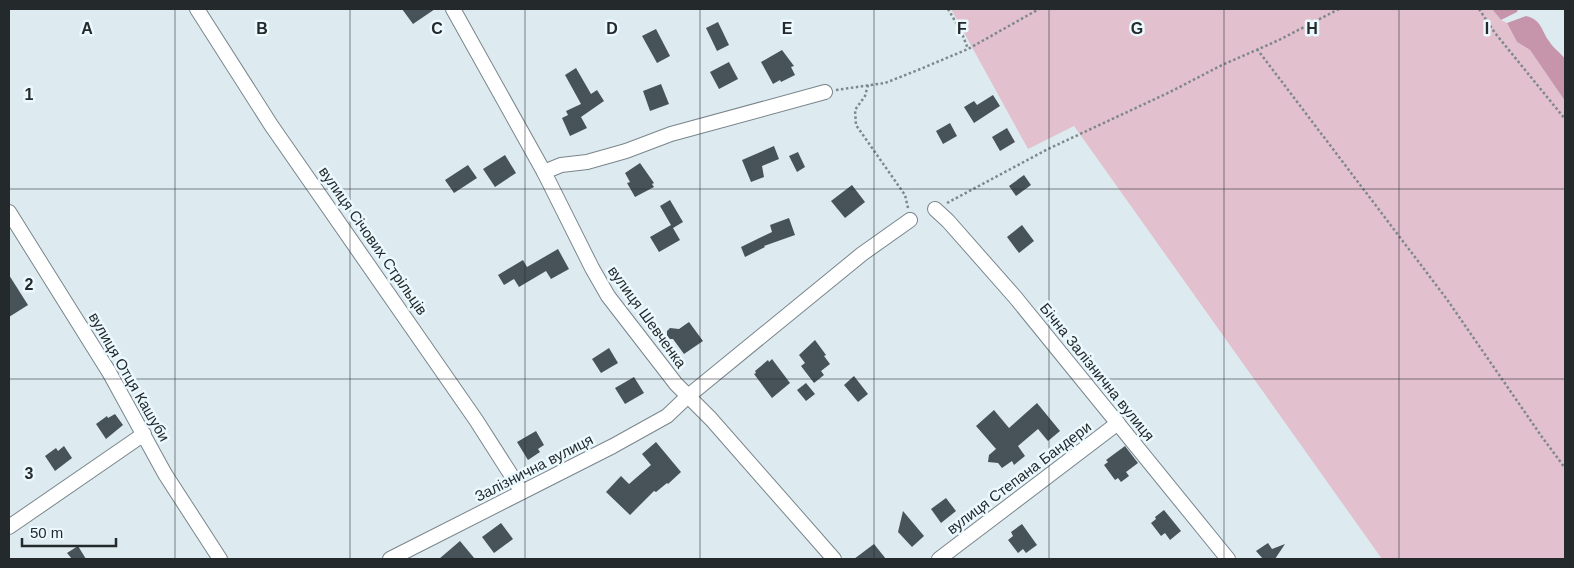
<svg xmlns="http://www.w3.org/2000/svg" width="1574" height="568" font-family="Arial,sans-serif">
<style>
.green{fill:#e2c0ce}
.forest{fill:#c795ab}
.building{fill:#475358}
.lines{fill:none;stroke-linecap:round;stroke-linejoin:round}
.minor-casing{stroke:#79858b;stroke-width:16}
.path{stroke:#7e888c;stroke-width:2.5;stroke-dasharray:2.5 2.5;stroke-linecap:butt}
.minor{stroke:#fff;stroke-width:14}
.grid{fill:none;stroke:#24292b;stroke-width:1;stroke-opacity:0.55}
.labels{text-anchor:middle;stroke-width:5;stroke-linejoin:round;paint-order:stroke}
.street-label{font-size:15px;fill:#24292b;stroke:#ebf9ff}
.grid-label{font-size:16px;text-anchor:middle;font-weight:bold;fill:#24292b;stroke:#ebf9ff;stroke-width:5;stroke-linejoin:round;paint-order:stroke}
</style>
<rect width="100%" height="100%" fill="#ddebf1"/>
<path class="green" d="M951 9H1492L1501 20 1507 23 1517 42 1530 50 1565 101V559H1382L1074 126 1028 149Z"/>
<g class="forest">
<path d="M1492 9H1518L1517 12 1501 20Z"/>
<path d="M1526 16C1542 20 1541 30 1549 41 1553 48 1561 53 1565 59V101L1530 50 1517 42 1507 23Z"/>
</g>
<g class="building">
<path d="M402 9H435L413 24Z"/>
<path d="M718 22 729 45 717 51 706 28Z"/>
<path d="M656 29 670 56 657 63 642 36Z"/>
<path d="M782 50 794 66 791 67 795 75 781 82 780 80 773 84 761 62Z"/>
<path d="M729 62 738 79 719 89 710 72Z"/>
<path d="M576 68 591 94 597 90 604 101 581 117 587 128 570 136 562 118 568 115 566 111 581 104 565 75Z"/>
<path d="M661 84 669 104 650 111 643 91Z"/>
<path d="M993 95 1000 106 974 123 964 107 974 101 977 105Z"/>
<path d="M950 123 957 136 943 144 936 131Z"/>
<path d="M1007 128 1015 142 1000 151 992 137Z"/>
<path d="M774 146 779 159 762 166 764 177 751 182 742 160Z"/>
<path d="M798 152 805 167 797 172 789 156Z"/>
<path d="M505 155 516 173 495 187 483 169Z"/>
<path d="M640 163 654 183 652 184 654 187 635 197 627 183 630 182 625 173Z"/>
<path d="M468 165 477 178 454 193 445 180Z"/>
<path d="M1024 175 1031 185 1016 196 1009 186Z"/>
<path d="M852 185 865 202 845 218 831 201Z"/>
<path d="M670 200 683 222 673 228 680 240 659 252 650 237 671 225 660 206Z"/>
<path d="M789 218 795 235 764 246 765 247 745 257 741 247 772 232 770 225Z"/>
<path d="M1022 225 1034 241 1019 253 1007 237Z"/>
<path d="M558 249 569 269 551 279 546 271 519 287 514 279 504 285 498 275 523 260 527 267Z"/>
<path d="M9 275 28 305 9 317Z"/>
<path d="M689 322 703 341 684 354 673 339H670L667 336V331L670 328 679 329Z"/>
<path d="M815 340 826 355 824 356 830 364 821 371 824 375 814 383 801 366 805 363 799 355Z"/>
<path d="M609 348 618 363 601 373 592 359Z"/>
<path d="M772 359 790 383 772 398 754 374 756 373 755 371 768 360 769 362Z"/>
<path d="M854 376 868 394 858 402 844 385Z"/>
<path d="M634 377 644 393 625 404 615 388Z"/>
<path d="M806 383 815 394 806 401 797 390Z"/>
<path d="M1037 403 1060 431 1048 441 1038 429 1018 446 1025 456 1014 465 1012 461 1002 468 998 463 988 462 989 455 996 449 976 426 994 410 1009 428Z"/>
<path d="M115 414 123 425 106 439 96 424 107 416 108 418Z"/>
<path d="M536 431 544 445 538 449 540 452 528 460 517 442Z"/>
<path d="M656 442 681 472 668 484 667 483 656 492 654 491 630 515 606 492 621 476 629 484 651 465 642 454Z"/>
<path d="M64 446 72 458 55 471 45 456 56 448 58 451Z"/>
<path d="M1125 446 1138 463 1126 472 1129 476 1121 482 1118 478 1115 480 1104 465 1108 462 1106 460Z"/>
<path d="M946 498 956 511 941 523 931 509Z"/>
<path d="M1164 510 1181 531 1170 540 1165 533 1161 536 1151 523 1156 519 1155 517Z"/>
<path d="M903 511 924 536 912 547 898 532Z"/>
<path d="M501 523 513 539 494 553 482 537Z"/>
<path d="M1022 524 1037 545 1026 553 1023 549 1018 553 1008 540 1013 536 1011 532Z"/>
<path d="M460 541 475 559H439Z"/>
<path d="M1268 543 1272 549 1285 544 1275 559H1263L1256 551Z"/>
<path d="M874 544 886 559H854Z"/>
<path d="M78 546 86 559H72L67 553Z"/>
</g>
<g class="lines">
<g class="minor-casing">
<g id="minor">
<path d="M197 9 271 125 476 420 522 492"/>
<path d="M453 9 544 172 592 268 608 296 676 384 711 419 834 559"/>
<path d="M544 172 561 165 587 162 626 151 671 134 825 92"/>
<path d="M935 209 948 221 1015 297 1228 559"/>
<path d="M9 212 109 372 165 474 220 559"/>
<path d="M9 527 144 434"/>
<path d="M390 559 613 446 667 416 687 397 862 254 910 220"/>
<path d="M939 559 1118 423"/>
</g>
</g>
<g class="path">
<path d="M948 9 961 31 968 49"/>
<path d="M1479 9 1495 33 1565 119"/>
<path d="M1257 49 1446 298 1542 437 1565 468"/>
<path d="M868 85 865 96 855 110 856 125 905 195 908 208"/>
<path d="M836 90 885 83 918 70 968 49 1039 9"/>
<path d="M947 203 1048 149 1170 92 1222 65 1279 40 1339 9"/>
</g>
<use href="#minor" class="minor"/>
</g>
<path class="grid" d="M175 9V559M350 9V559M525 9V559M700 9V559M874 9V559M1049 9V559M1224 9V559M1399 9V559M9 189H1565M9 379H1565"/>
<g class="labels">
<g class="street-label">
<text transform="translate(373 241) rotate(55)" y="5">вулиця Січових Стрільців</text>
<text transform="translate(647 317) rotate(54)" y="5">вулиця Шевченка</text>
<text transform="translate(1097 372) rotate(51)" y="5">Бічна Залізнична вулиця</text>
<text transform="translate(129 377) rotate(60)" y="5">вулиця Отця Кашуби</text>
<text transform="translate(534 468) rotate(-27)" y="5">Залізнична вулиця</text>
<text transform="translate(1019 478) rotate(-37)" y="5">вулиця Степана Бандери</text>
</g>
</g>
<g class="grid-label">
<text x="87" y="34">A</text>
<text x="262" y="34">B</text>
<text x="437" y="34">C</text>
<text x="612" y="34">D</text>
<text x="787" y="34">E</text>
<text x="962" y="34">F</text>
<text x="1137" y="34">G</text>
<text x="1312" y="34">H</text>
<text x="1487" y="34">I</text>
<text x="29" y="100">1</text>
<text x="29" y="290">2</text>
<text x="29" y="479">3</text>
</g>
<rect width="1574" height="568" fill="none" stroke="#24292b" stroke-width="20"/>
<path d="M22 538v8h94v-8" fill="none" stroke="#24292b" stroke-width="2.5"/>
<text x="30" y="538" font-size="15" fill="#24292b" stroke="#ebf9ff" stroke-width="4" paint-order="stroke">50 m</text>
</svg>
